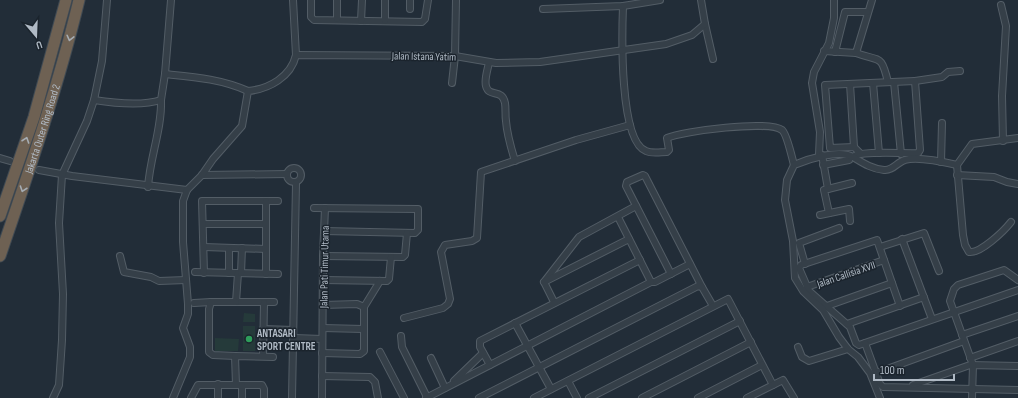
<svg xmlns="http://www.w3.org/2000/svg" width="1018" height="398" font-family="'Sofia Sans Condensed',sans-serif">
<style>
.green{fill:#253a3a}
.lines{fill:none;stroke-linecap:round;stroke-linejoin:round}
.minor-casing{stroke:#535d66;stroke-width:8}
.motorway-casing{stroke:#404a53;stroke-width:13}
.minor{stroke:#353f48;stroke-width:6}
.motorway{stroke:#6e6153;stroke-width:11}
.oneway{stroke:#a6adb4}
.leisure-dot{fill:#2e9e5b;stroke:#1b242d;stroke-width:1.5}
.labels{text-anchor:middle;stroke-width:3;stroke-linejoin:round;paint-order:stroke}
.street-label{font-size:11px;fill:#b0bac5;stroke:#1b242d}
.poi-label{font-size:11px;font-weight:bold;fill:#b0bac5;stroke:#1b242d;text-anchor:start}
</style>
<rect width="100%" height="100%" fill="#222d38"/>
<g class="green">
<path d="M244 313 255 314V322H243Z"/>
<rect x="243" y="326" width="12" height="25"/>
<path d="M215 338 239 339 238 351H215Z"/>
</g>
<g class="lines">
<g class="minor-casing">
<g id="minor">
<path d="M293 0 296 55"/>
<path d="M311 0V17L314 20 422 22 425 19 428 0"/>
<path d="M1001 5 1006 26 1002 96 1003 141"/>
<path d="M623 6C622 32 619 141 646 151 652 154 661 152 667 152L669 150 667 138C683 131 769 120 782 130 787 134 792 158 794 165"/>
<path d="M410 9V0"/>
<path d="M543 9 623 6 660 0"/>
<path d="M337 19V0"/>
<path d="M361 21 362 0"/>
<path d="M385 21V0"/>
<path d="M705 24 713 59"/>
<path d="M824 51 856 53 872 0"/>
<path d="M835 52 845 12H867"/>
<path d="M856 53C880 62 881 53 888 82"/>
<path d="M489 62C488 69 484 79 486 86 489 98 502 88 505 103 506 109 505 115 506 121 507 135 511 148 515 161"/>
<path d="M165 74C194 77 221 79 248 91"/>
<path d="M915 81 942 77 948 72 960 71"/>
<path d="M894 82 901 154"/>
<path d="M452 83 455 56 456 0"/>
<path d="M873 83 879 153"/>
<path d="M850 84 854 147"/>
<path d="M94 100C113 103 142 106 161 100L165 74 171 0"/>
<path d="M819 155 820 132 812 83 814 72 829 43 834 18V0"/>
<path d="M822 155 828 189"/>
<path d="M853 157C860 150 906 154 918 153L920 150 915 81 825 85 830 148 854 147 860 153"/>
<path d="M0 158 10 161"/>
<path d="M941 162 942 123"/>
<path d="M823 165 849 160"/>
<path d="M957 165 963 235 965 245 969 252C980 254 1004 231 1011 222"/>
<circle cx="294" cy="175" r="7"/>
<path d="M39 170 72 176 187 190"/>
<path d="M202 175 287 174"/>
<path d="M957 175 994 177 1007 182 1018 184"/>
<path d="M148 187C150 157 162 129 161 100"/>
<path d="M314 208 418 209V230L415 233 324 231"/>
<path d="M829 213 824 190 852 183"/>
<path d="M820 215 849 209 850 221"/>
<path d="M618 217 651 282H655L690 264"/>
<path d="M203 224H266"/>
<path d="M902 239 932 319"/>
<path d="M204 247 266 249"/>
<path d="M880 247 924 233 939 271"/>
<path d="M229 249V273"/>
<path d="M120 256 124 272 151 277 159 281 186 280"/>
<path d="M323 256 403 257 405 255 407 233"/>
<path d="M805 264 799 243 839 228"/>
<path d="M195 272 278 274"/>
<path d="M204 273 202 201H278"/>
<path d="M238 273 236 302H274"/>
<path d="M241 273 242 248"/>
<path d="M266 274V201"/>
<path d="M671 274 626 186 627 182 643 175 645 176 702 287"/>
<path d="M323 280 387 281 389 279 391 257"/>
<path d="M544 282 579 237 636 206"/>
<path d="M807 287 884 260"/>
<path d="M554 302 544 282 629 239"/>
<path d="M194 303 211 302"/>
<path d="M827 306 892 283"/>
<path d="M900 306 877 240 801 265 799 268 809 291 850 327 856 343 859 345 1018 290"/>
<path d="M364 307 380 281"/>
<path d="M404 318 443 308 448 304 450 299 441 252 445 245 472 241 477 238 481 172 576 140 630 125"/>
<path d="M515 323 551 389"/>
<path d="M847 324 924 297"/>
<path d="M323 328 363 329"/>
<path d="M263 329 293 330"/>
<path d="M962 335 1018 316"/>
<path d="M401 336 402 347 427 397"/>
<path d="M294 338 322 339"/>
<path d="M865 343 880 384 883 387 1018 390"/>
<path d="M798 347 802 357 809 361 848 349"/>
<path d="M380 352 404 398"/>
<path d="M322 353 360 354 364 351V307L357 304 323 305"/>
<path d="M235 356 213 355 209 352V309L211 302H236"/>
<path d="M263 356 264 303"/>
<path d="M431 358 445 388"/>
<path d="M970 358 1018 341"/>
<path d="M490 365 480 347V341L640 260"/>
<path d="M876 373 964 341"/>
<path d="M322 376 370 377 375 382 378 398"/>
<path d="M454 381 483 353"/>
<path d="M568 381 577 398"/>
<path d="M236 385 235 356 273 357"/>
<path d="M913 385 970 365 1018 366"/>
<path d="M53 398 59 385 62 340 63 294 59 223 62 175 87 121 94 100 102 61 107 0"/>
<path d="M173 398 190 357V347L183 328 188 314V304L183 242V201L187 190 202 175 213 159 242 126 248 91C269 89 291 77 296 55L455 56 496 63 540 62 666 44 692 35 705 24 701 0"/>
<path d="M191 398 198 385H262L264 389V398"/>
<path d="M218 398V384"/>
<path d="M242 398V385"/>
<path d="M292 398 296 183"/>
<path d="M322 398 323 256 325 208"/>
<path d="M426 398 651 282"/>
<path d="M479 398 698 286 702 287 713 306"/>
<path d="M534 398 728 299 773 385"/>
<path d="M589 398 740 321"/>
<path d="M642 398 751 342"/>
<path d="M698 398 762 365"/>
<path d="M747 398 783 380 794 398"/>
<path d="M880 398 870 373 858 357 848 349 839 337 823 310 803 291 795 278 793 241 785 200 787 180 794 165C808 159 839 149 853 157 863 163 872 169 884 170 893 171 897 162 905 160 917 156 944 162 957 165L972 144 1018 138"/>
<path d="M972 398 973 365 950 301 954 289 958 285 1004 270 1018 280"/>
</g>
</g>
<g class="motorway-casing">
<g id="motorway">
<path d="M0 216 34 117 66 0"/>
<path id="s1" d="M0 256C29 171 58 87 79 0"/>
</g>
</g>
<use href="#minor" class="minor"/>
<use href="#motorway" class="motorway"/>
</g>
<defs><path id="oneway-chevron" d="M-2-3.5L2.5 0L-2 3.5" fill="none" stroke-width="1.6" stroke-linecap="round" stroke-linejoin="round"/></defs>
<g class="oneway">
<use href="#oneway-chevron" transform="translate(70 38) rotate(104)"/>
<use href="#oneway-chevron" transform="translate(26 140) rotate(-71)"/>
<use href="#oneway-chevron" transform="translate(23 189) rotate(109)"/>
</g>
<circle class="leisure-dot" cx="249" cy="339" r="4"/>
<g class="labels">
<g class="street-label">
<text transform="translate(424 56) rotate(1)" y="4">Jalan Istana Yatim</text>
<text dy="4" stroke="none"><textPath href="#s1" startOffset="134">Jakarta Outer Ring Road 2</textPath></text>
<text transform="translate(324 267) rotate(-89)" y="4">Jalan Pati Timur Utama</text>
<text transform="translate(846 274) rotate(-19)" y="4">Jalan Callisia XVII</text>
</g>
<g class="poi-label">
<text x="257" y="337">ANTASARI<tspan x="257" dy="13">SPORT CENTRE</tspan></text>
</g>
</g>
<g transform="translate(36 36) rotate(161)" stroke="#1b242d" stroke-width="3" paint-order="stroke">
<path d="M0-3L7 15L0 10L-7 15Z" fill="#b0bac5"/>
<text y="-6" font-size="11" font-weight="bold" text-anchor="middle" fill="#b0bac5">U</text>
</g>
<path d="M874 374v6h80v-6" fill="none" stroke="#b0bac5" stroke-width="2"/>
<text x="880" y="374" font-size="12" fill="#b0bac5" stroke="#1b242d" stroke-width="3" paint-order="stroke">100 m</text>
</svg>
